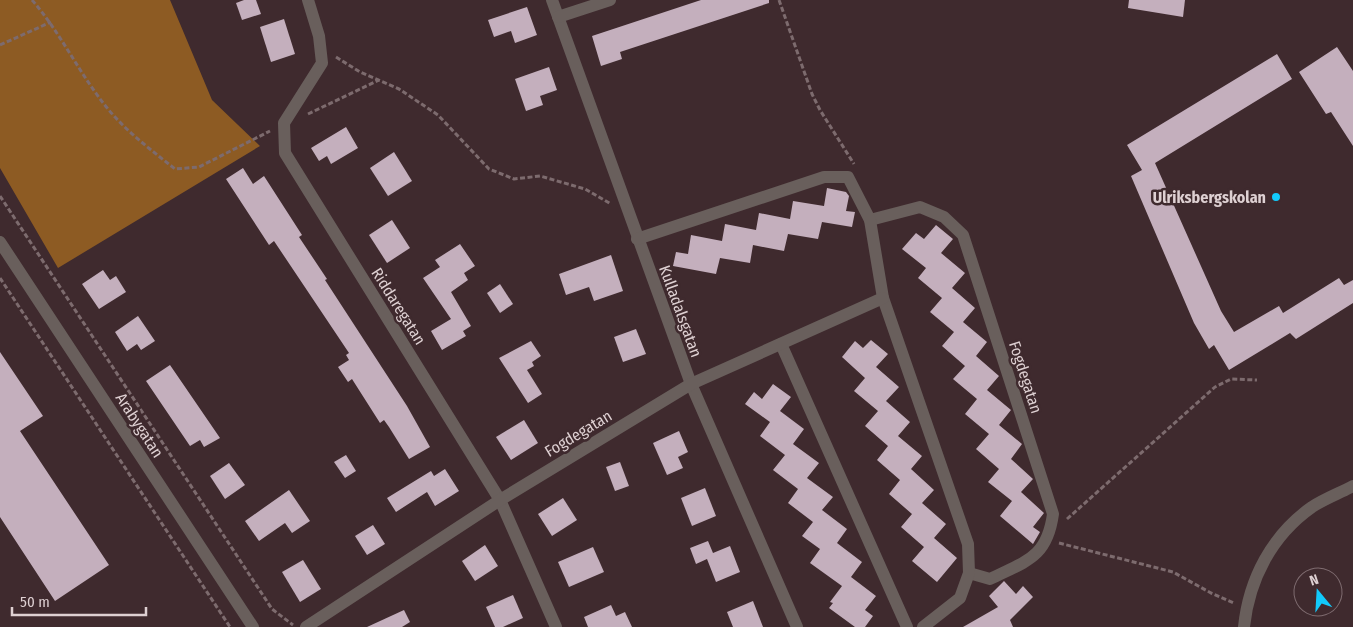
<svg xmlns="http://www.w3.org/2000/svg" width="1353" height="627" font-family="'Fira Sans Condensed',sans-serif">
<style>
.forest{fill:#8d5b23}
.building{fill:#c4afbd}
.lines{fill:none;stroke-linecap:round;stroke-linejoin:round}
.path{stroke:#7d6b6e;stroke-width:3;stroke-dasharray:5 2.5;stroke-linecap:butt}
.minor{stroke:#695f5c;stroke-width:12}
.poi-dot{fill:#12cafb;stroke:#3f2a2e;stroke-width:2}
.labels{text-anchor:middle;stroke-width:5;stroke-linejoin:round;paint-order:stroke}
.poi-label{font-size:16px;font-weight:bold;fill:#ded0d2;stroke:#3f2a2e;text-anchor:end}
.street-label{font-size:16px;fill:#ded0d2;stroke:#3f2a2e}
</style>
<rect width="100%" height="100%" fill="#3f2a2e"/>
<path class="forest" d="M0 0H170L212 100 260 146 58 268 0 168Z"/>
<g class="building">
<path d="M244 0H256L261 14 242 20 236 3Z"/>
<path d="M701 0H769V3L620 52 622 59 601 66 592 36Z"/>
<path d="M1129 0H1185L1183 17 1128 8Z"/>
<path d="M527 7 537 35 515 43 511 31 494 37 488 20Z"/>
<path d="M284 19 295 54 271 62 260 27Z"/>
<path d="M1337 47 1353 71V146L1331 112 1326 114 1299 72Z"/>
<path d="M1277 54 1292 79 1155 163 1221 311 1234 332 1279 306 1283 313 1339 278 1344 285 1353 280V303L1296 339 1290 333 1229 370 1214 345 1209 349 1194 323 1131 176 1142 170 1127 145Z"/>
<path d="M549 67 557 90 540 96 543 105 526 111 515 79Z"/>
<path d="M346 127 358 148 331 164 327 156 319 161 311 148Z"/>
<path d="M394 152 412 181 388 196 370 168Z"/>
<path d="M243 168 253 184 264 176 302 235 299 237 327 279 325 280 407 406 430 447 409 459 389 427 384 420 380 423 352 379 348 382 338 367 349 360 346 355 349 353 274 241 269 245 226 179Z"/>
<path d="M827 188 846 192 849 196 846 211 855 212 852 227 822 222 818 239 788 234 784 251 753 245 750 263 720 258 716 274 673 266 676 252 688 254 691 235 722 241 725 224 756 230 759 213 790 219 793 201 824 206Z"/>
<path d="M392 220 410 248 387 263 369 235Z"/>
<path d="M936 225 953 239 941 253 965 273 952 288 975 308 963 322 987 342 976 356 999 376 987 390 1011 410 999 425 1022 444 1011 459 1033 479 1021 492 1044 513 1033 527 1040 532 1033 544 1000 516 1012 501 988 482 999 469 976 449 989 434 965 414 977 399 953 379 965 366 942 346 954 332 930 312 942 298 918 278 926 268 902 249 916 233 924 239Z"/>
<path d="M460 244 475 266 464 273 468 280 451 292 471 326 463 331 466 336 442 350 431 331 451 319 423 278 440 267 435 260Z"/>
<path d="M611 255 623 291 594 301 589 287 566 295 559 274Z"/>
<path d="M103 270 110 280 116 276 126 292 99 309 82 284Z"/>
<path d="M500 284 513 304 500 313 487 293Z"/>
<path d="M138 316 155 341 141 350 137 344 127 351 115 332Z"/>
<path d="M636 329 646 354 623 362 614 337Z"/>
<path d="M871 340 888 354 876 367 899 387 886 401 910 422 898 436 922 456 911 469 934 490 922 503 946 524 934 538 957 558 937 582 912 561 924 547 901 527 912 514 889 494 900 480 877 460 888 446 865 426 878 411 854 391 865 378 842 357 855 341 863 348Z"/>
<path d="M531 341 541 356 532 362 534 366 527 370 542 394 528 403 499 358Z"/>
<path d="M0 352 43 416 20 431 109 565 55 601 0 517Z"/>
<path d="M170 365 220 438 204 447 200 440 190 446 146 381Z"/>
<path d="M773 384 791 397 780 411 804 429 793 444 819 463 807 478 833 497 822 510 847 529 837 543 862 562 851 577 876 596 865 610 873 616 865 627H855L829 608 833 603 830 602 842 586 810 563 820 549 802 536 813 522 788 503 798 489 773 470 785 455 760 436 770 422 745 404 754 392 762 399Z"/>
<path d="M524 420 538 443 511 460 496 437Z"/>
<path d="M679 431 688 452 678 457 683 468 667 475 653 443Z"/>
<path d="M346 455 356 471 345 478 334 462Z"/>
<path d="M620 462 629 486 615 491 606 467Z"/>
<path d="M229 463 245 485 225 499 210 476Z"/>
<path d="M445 469 459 491 435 506 427 492 396 512 387 498 431 471 434 476Z"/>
<path d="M705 488 716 516 692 526 681 498Z"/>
<path d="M289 490 310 521 292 533 285 523 259 541 245 521Z"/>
<path d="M563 498 577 520 552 536 538 514Z"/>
<path d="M373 525 385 544 367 555 355 536Z"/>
<path d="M708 541 713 553 730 546 740 572 716 582 707 559 696 564 690 548Z"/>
<path d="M485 545 498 566 475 581 462 561Z"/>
<path d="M593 547 604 572 569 587 558 562Z"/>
<path d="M303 560 321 589 300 602 282 572Z"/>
<path d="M1004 581 1016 594 1023 586 1033 597 1010 620 1013 627H963L998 607 989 596Z"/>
<path d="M513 595 523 618 503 627H495L486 607Z"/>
<path d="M753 601 763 627H733L727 612Z"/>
<path d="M611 605 616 616 625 612 632 627H588L584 617Z"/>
<path d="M404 610 410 622 402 627H367Z"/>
</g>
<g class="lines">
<g class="path">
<path d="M32 0C60 32 78 71 104 104 124 130 150 149 175 169L199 167 270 131"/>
<path d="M779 0 812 94 820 110 854 164"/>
<path d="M0 45 51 22"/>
<path d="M336 57 360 72 399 89 438 115 489 169 514 179 540 176 585 189 611 204"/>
<path d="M308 114 379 80"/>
<path d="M0 196 272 609 293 625"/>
<path d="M0 278 230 627"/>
<path d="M1067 519 1215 387 1231 379 1257 380"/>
<path d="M1059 543 1173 572 1211 593 1234 603"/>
</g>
<g class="minor">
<path d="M308 0 319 36 322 63 284 123 285 153 500 500 556 627"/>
<path d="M552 0 691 384 797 627"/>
<path d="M558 17 610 0"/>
<path d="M870 220 920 207 944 217 963 235 1053 514C1047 558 1026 561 990 579L969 573"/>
<path d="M637 239 824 177H848L870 220 883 298 968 544 969 573 960 598 923 627"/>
<path d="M0 242 253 627"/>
<path d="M781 344 907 627"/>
<path d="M306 627 500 500 691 384 883 298"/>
<path d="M1244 627C1249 579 1272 535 1312 507 1324 499 1340 493 1353 486"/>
</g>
</g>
<circle class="poi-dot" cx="1276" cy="197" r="5"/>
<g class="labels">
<g class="poi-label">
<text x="1266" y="203">Ulriksbergskolan</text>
</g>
<g class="street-label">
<text transform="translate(399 306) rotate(58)" y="6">Riddaregatan</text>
<text transform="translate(681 311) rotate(70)" y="6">Kulladalsgatan</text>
<text transform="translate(1026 377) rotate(72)" y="6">Fogdegatan</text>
<text transform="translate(140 425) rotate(57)" y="6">Arabygatan</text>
<text transform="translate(578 433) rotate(-31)" y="6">Fogdegatan</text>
</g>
</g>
<g transform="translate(1318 592) rotate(342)"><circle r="24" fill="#3f2a2e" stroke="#7f6c70"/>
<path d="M0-4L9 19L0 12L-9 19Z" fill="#12cafb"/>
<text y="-8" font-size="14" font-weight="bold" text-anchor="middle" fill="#ded0d2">N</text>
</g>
<path d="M12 607v8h134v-8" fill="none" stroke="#ded0d2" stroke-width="2.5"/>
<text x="20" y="607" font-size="15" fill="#ded0d2" stroke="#3f2a2e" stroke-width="4" paint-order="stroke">50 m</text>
</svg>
